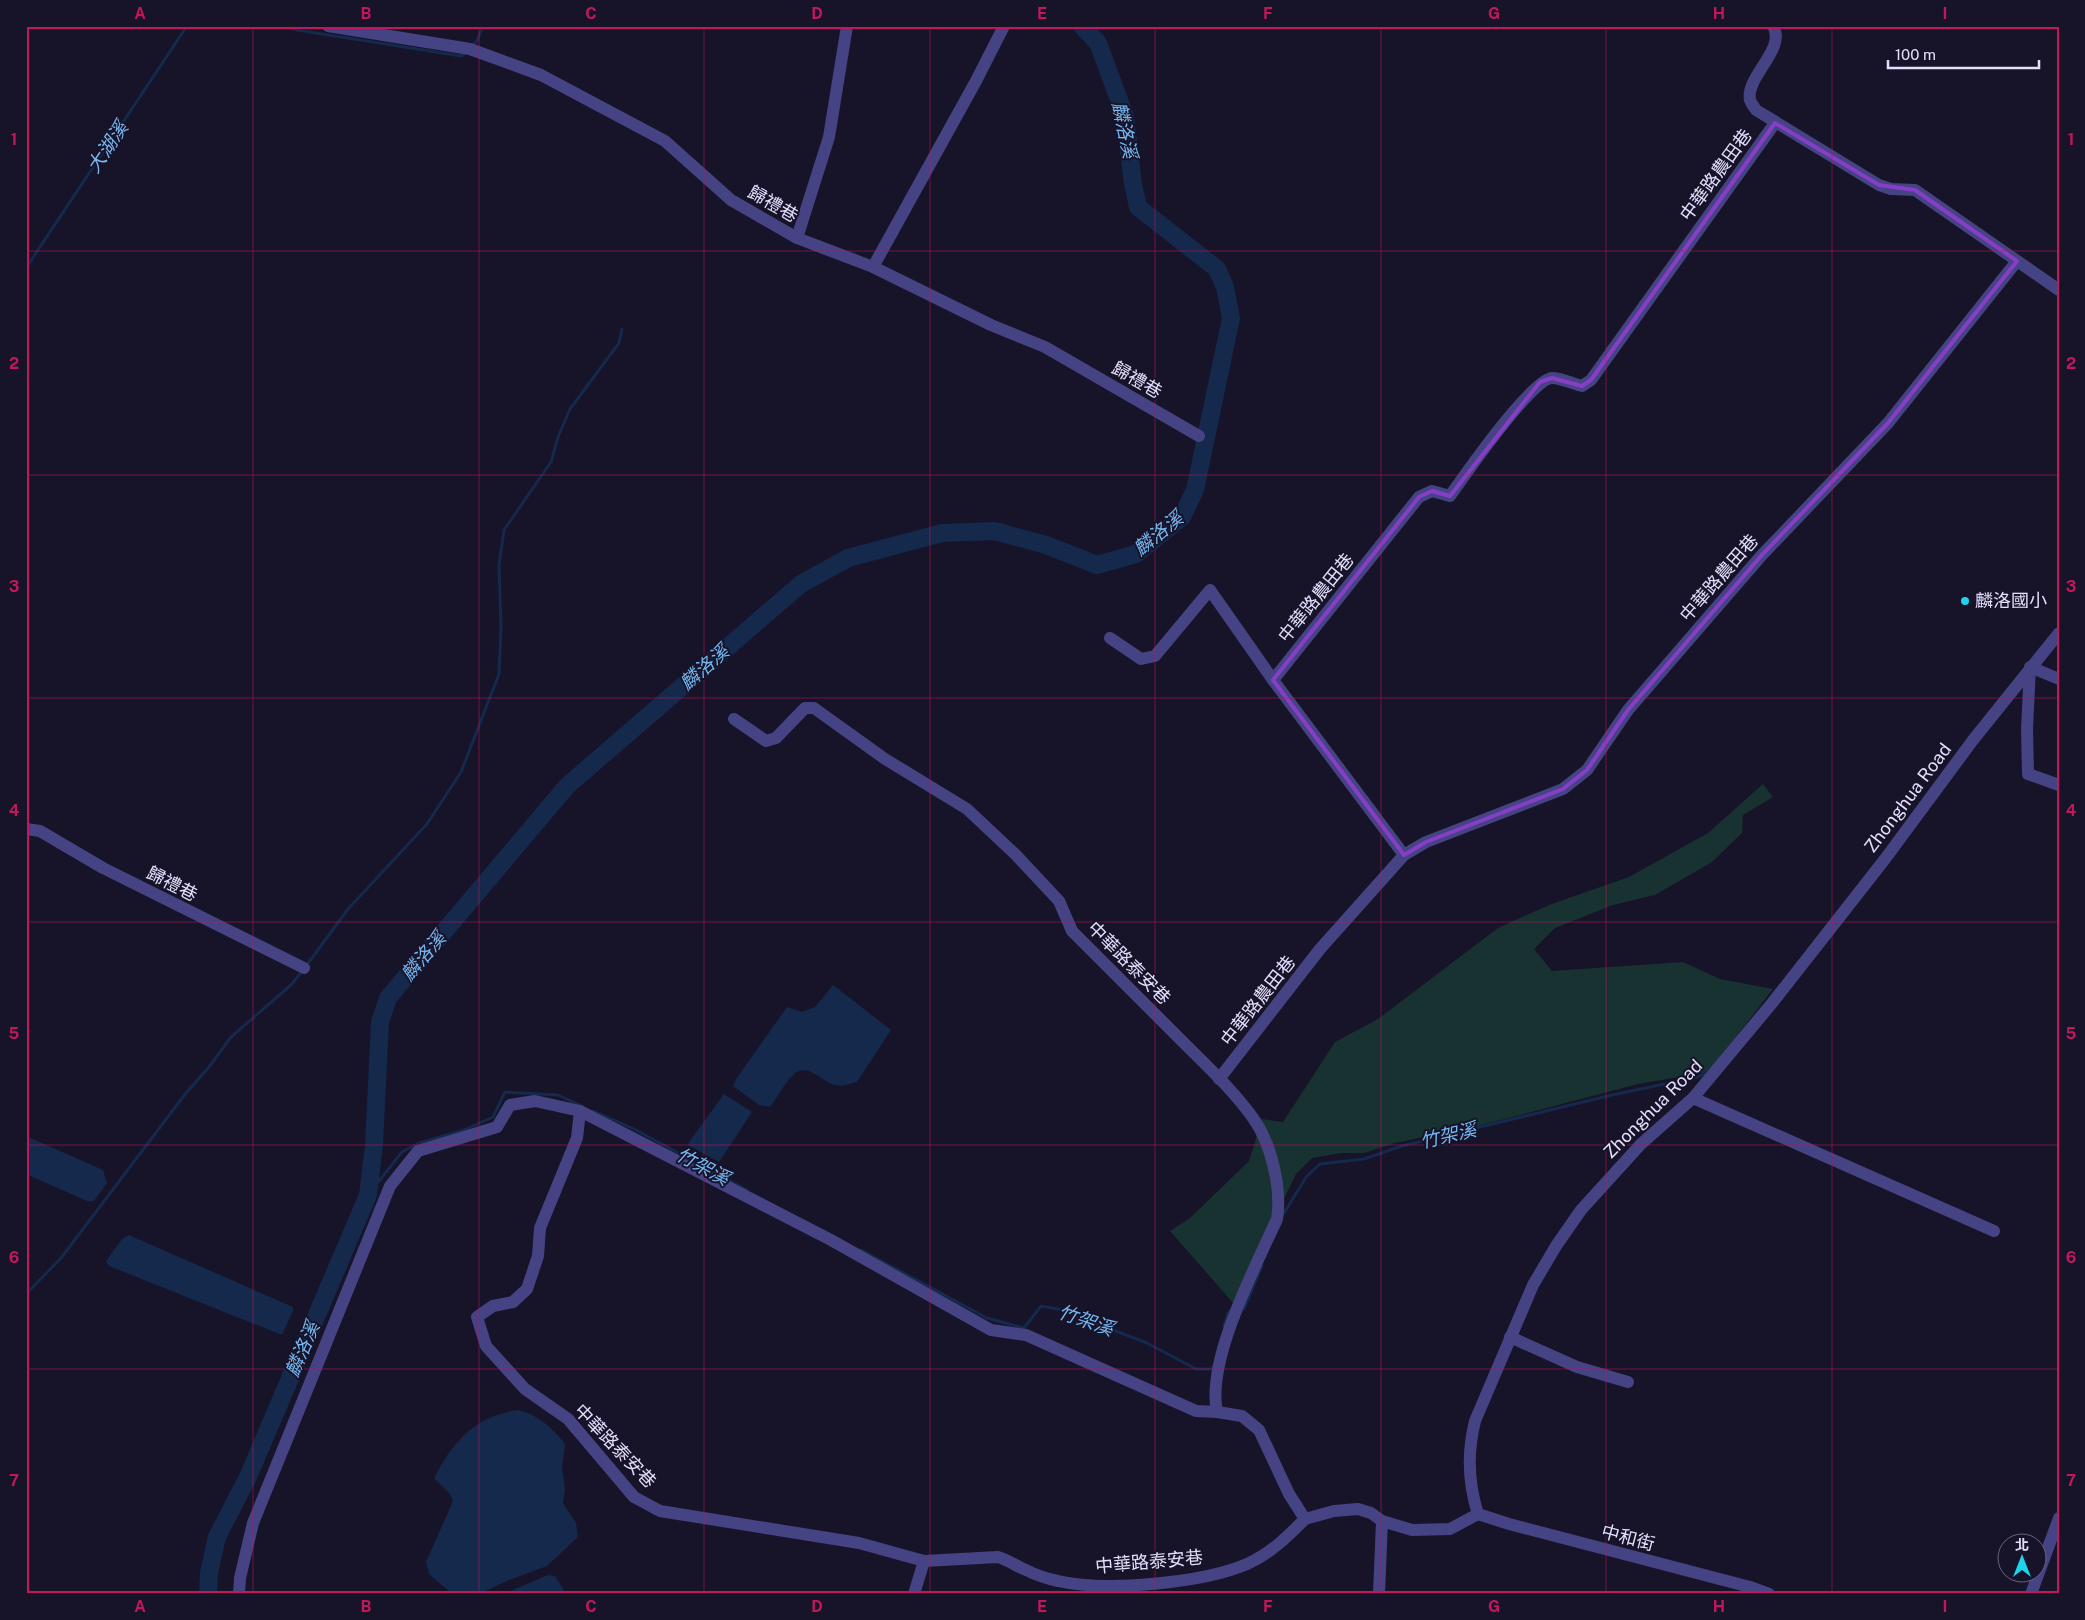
<svg xmlns="http://www.w3.org/2000/svg" width="2085" height="1620" font-family="'Public Sans','Noto Sans TC',sans-serif">
<style>
.green{fill:#173231}
.water{fill:#14294c}
.lines{fill:none;stroke-linecap:round;stroke-linejoin:round}
.stream{stroke:#14294c;stroke-width:3}
.river{stroke:#14294c;stroke-width:18}
.minor{stroke:#454383;stroke-width:12}
.marked{fill:none;stroke:#853ec5;stroke-width:4;stroke-linejoin:round}
.grid{fill:none;stroke:#c2185b;stroke-width:1;stroke-opacity:0.55}
.poi-dot{fill:#1cd5ea;stroke:#171329;stroke-width:2}
.labels{text-anchor:middle;stroke-width:4;stroke-linejoin:round;paint-order:stroke}
.street-label{font-size:18px;fill:#e2defc;stroke:#171329}
.poi-label{font-size:18px;fill:#e2defc;stroke:#171329;text-anchor:start}
.water-label{font-size:19px;font-style:italic;fill:#76b8f2;stroke:#171329}
.neatline{fill:none;stroke:#c2185b;stroke-width:2}
.grid-label{font-size:16px;text-anchor:middle;font-weight:bold;fill:#c2185b}
</style>
<rect width="100%" height="100%" fill="#171329"/>
<path class="green" d="M1763 784 1773 797 1743 815 1742 833 1712 862 1655 895 1613 905 1555 928 1534 949 1552 971 1683 962 1720 979 1773 989 1709 1072 1638 1084 1482 1125 1395 1143 1364 1153H1341L1312 1158 1296 1174 1272 1224 1241 1312 1170 1231 1190 1218 1249 1161 1262 1119 1283 1122 1335 1042 1378 1019 1498 928 1549 905 1629 877 1708 833Z"/>
<g class="water">
<path d="M833 985 891 1030 857 1082C849 1084 843 1087 835 1085 821 1082 807 1061 793 1075 784 1084 778 1097 770 1107L759 1105 733 1086 736 1079 787 1007 802 1012 815 1007Z"/>
<path d="M724 1094 752 1112 719 1162 688 1145 689 1142Z"/>
<path d="M26 1136 103 1170 107 1183 94 1201H87L26 1174Z"/>
<path d="M129 1235 293 1307V1311L282 1335 109 1266 106 1261 122 1239Z"/>
<path d="M518 1410C537 1414 553 1428 565 1444L562 1468 565 1488 563 1503 576 1523 578 1537 547 1566 509 1580 479 1594H452L429 1574 426 1562 453 1501 450 1494 434 1478C453 1441 475 1416 518 1410Z"/>
<path d="M548 1575 555 1576 566 1594H503Z"/>
</g>
<g class="lines">
<g class="stream">
<path d="M285 26 297 30 461 56 465 53"/>
<path d="M471 47 477 41 483 26"/>
<path d="M26 268 187 26"/>
<path d="M306 966 348 909 427 824 461 772 499 674 501 627 499 565 504 530 551 462 558 437 570 409 619 343 622 329"/>
<path d="M593 1111 634 1129 747 1190"/>
<path d="M368 1195 402 1152 419 1143 464 1130 493 1117 505 1092 558 1095 582 1106"/>
<path d="M1282 1216 1307 1176 1320 1164 1364 1159 1402 1146 1612 1095 1698 1077 1708 1072"/>
<path d="M861 1250 987 1318 1024 1328 1041 1306 1058 1309 1147 1343 1196 1369H1213V1366"/>
<path d="M26 1294 61 1258 186 1093 209 1067 231 1037 291 985 302 971"/>
<path d="M1239 1309H1244L1262 1266"/>
<path d="M1224 1326 1228 1313 1231 1310"/>
</g>
<path class="river" d="M208 1594 209 1573 217 1537 248 1477 368 1195 374 1145 380 1022 388 998 567 786 801 584 848 558 942 533 995 531 1046 545 1097 565 1136 554 1182 517 1195 490 1231 318 1225 287 1217 269 1138 207 1133 184 1125 116 1098 43 1082 26"/>
<g class="minor">
<path d="M328 26 470 49 541 75 665 141 731 200 797 238 873 267 991 325 1045 347 1199 436"/>
<path d="M1773 26C1787 49 1745 77 1750 100 1751 103 1754 107 1756 110L1879 185 1891 189 1915 190 2059 290"/>
<path d="M797 238 829 137 847 26"/>
<path d="M873 267 976 81 1004 26"/>
<path d="M1110 638 1141 659 1155 656 1210 590 1273 680 1404 855"/>
<path d="M2059 679 2030 667 2027 729 2028 774 2059 785"/>
<path d="M1273 680 1419 497 1432 491 1450 496C1464 476 1532 378 1552 378 1561 378 1574 384 1582 386L1591 380 1775 123"/>
<path d="M734 719 766 741 776 738 805 708H814L885 759 967 809 1016 855 1059 901 1072 931C1109 968 1146 1005 1183 1042 1207 1066 1233 1090 1253 1118 1271 1143 1282 1188 1277 1219 1255 1268 1206 1360 1217 1412"/>
<path d="M26 829 40 831 103 868 304 968"/>
<path d="M1219 1079 1320 949 1404 855 1426 842 1563 789 1587 770 1628 710 1761 556 1888 423 2017 261"/>
<path d="M1693 1098 1994 1231"/>
<path d="M580 1111 577 1138 540 1228 538 1256 527 1289 513 1302 493 1306 477 1317 486 1346 525 1389 568 1419 634 1497 660 1511 859 1543 924 1561 914 1594"/>
<path d="M1510 1337 1577 1367 1628 1382"/>
<path d="M1478 1514 1509 1524 1750 1587 1769 1594"/>
<path d="M924 1561 998 1557C1008 1560 1016 1566 1026 1570 1036 1575 1048 1579 1058 1581 1105 1592 1203 1583 1247 1564 1270 1554 1287 1537 1305 1519"/>
<path d="M239 1594 240 1578 253 1523 390 1186 418 1151 497 1127 510 1105 535 1101 580 1111 831 1240 991 1330 1026 1335 1196 1411 1217 1412 1242 1416 1259 1430 1289 1494 1305 1519 1334 1511 1358 1509 1371 1513 1382 1521 1412 1530 1450 1529 1478 1514C1468 1483 1467 1453 1475 1421L1533 1285 1556 1246 1581 1210 1641 1144 1693 1098 1773 1002 1885 859 1973 740 2059 633"/>
<path d="M1379 1594 1382 1521"/>
<path d="M2031 1594 2059 1518"/>
</g>
</g>
<path class="marked" d="M1775 123 1879 185 1915 190 2017 261 1888 423 1761 556 1628 710 1587 770 1563 789 1426 842 1404 855 1273 680 1419 497 1432 491 1450 496 1540 382 1552 378 1582 386 1591 380Z"/>
<path class="grid" d="M253 26V1594M479 26V1594M704 26V1594M930 26V1594M1155 26V1594M1381 26V1594M1606 26V1594M1832 26V1594M26 251H2059M26 475H2059M26 698H2059M26 922H2059M26 1145H2059M26 1369H2059"/>
<circle class="poi-dot" cx="1965" cy="601" r="5"/>
<g class="labels">
<g class="street-label">
<text transform="translate(1716 175) rotate(-54)" y="6">中華路農田巷</text>
<text transform="translate(773 204) rotate(30)" y="6">歸禮巷</text>
<text transform="translate(1137 380) rotate(30)" y="6">歸禮巷</text>
<text transform="translate(1719 578) rotate(-49)" y="6">中華路農田巷</text>
<text transform="translate(1316 598) rotate(-51)" y="6">中華路農田巷</text>
<text transform="translate(1908 798) rotate(-53)" y="6">Zhonghua Road</text>
<text transform="translate(172 884) rotate(27)" y="6">歸禮巷</text>
<text transform="translate(1129 963) rotate(45)" y="6">中華路泰安巷</text>
<text transform="translate(1258 1001) rotate(-52)" y="6">中華路農田巷</text>
<text transform="translate(1653 1109) rotate(-45)" y="6">Zhonghua Road</text>
<text transform="translate(615 1446) rotate(46)" y="6">中華路泰安巷</text>
<text transform="translate(1628 1538) rotate(15)" y="6">中和街</text>
<text transform="translate(1149 1562) rotate(-5)" y="6">中華路泰安巷</text>
</g>
<g class="poi-label">
<text x="1975" y="607">麟洛國小</text>
</g>
<g class="water-label">
<text transform="translate(1125 130) rotate(78)" y="7">麟洛溪</text>
<text transform="translate(107 147) rotate(-56)" y="7">大湖溪</text>
<text transform="translate(1158 533) rotate(-39)" y="7">麟洛溪</text>
<text transform="translate(704 667) rotate(-41)" y="7">麟洛溪</text>
<text transform="translate(423 956) rotate(-50)" y="7">麟洛溪</text>
<text transform="translate(1448 1135) rotate(-13)" y="7">竹架溪</text>
<text transform="translate(703 1166) rotate(28)" y="7">竹架溪</text>
<text transform="translate(1086 1320) rotate(19)" y="7">竹架溪</text>
<text transform="translate(302 1349) rotate(-67)" y="7">麟洛溪</text>
</g>
</g>
<rect width="2085" height="1620" fill="none" stroke="#171329" stroke-width="55"/>
<g transform="translate(2022 1558)"><circle r="24" fill="#171329" stroke="#68647d"/>
<path d="M0-4L9 19L0 12L-9 19Z" fill="#1cd5ea"/>
<text y="-8" font-size="14" font-weight="bold" text-anchor="middle" fill="#e2defc">北</text>
</g>
<path d="M1888 60v8h151v-8" fill="none" stroke="#e2defc" stroke-width="2.5"/>
<text x="1895" y="60" font-size="15" fill="#e2defc" stroke="#171329" stroke-width="4" paint-order="stroke">100 m</text>
<rect x="28" y="28" width="2030" height="1564" class="neatline"/>
<g class="grid-label">
<text x="140" y="19">A</text>
<text x="366" y="19">B</text>
<text x="591" y="19">C</text>
<text x="817" y="19">D</text>
<text x="1042" y="19">E</text>
<text x="1268" y="19">F</text>
<text x="1494" y="19">G</text>
<text x="1719" y="19">H</text>
<text x="1945" y="19">I</text>
<text x="14" y="145">1</text>
<text x="2071" y="145">1</text>
<text x="14" y="369">2</text>
<text x="2071" y="369">2</text>
<text x="14" y="592">3</text>
<text x="2071" y="592">3</text>
<text x="14" y="816">4</text>
<text x="2071" y="816">4</text>
<text x="14" y="1039">5</text>
<text x="2071" y="1039">5</text>
<text x="14" y="1263">6</text>
<text x="2071" y="1263">6</text>
<text x="14" y="1486">7</text>
<text x="2071" y="1486">7</text>
<text x="140" y="1612">A</text>
<text x="366" y="1612">B</text>
<text x="591" y="1612">C</text>
<text x="817" y="1612">D</text>
<text x="1042" y="1612">E</text>
<text x="1268" y="1612">F</text>
<text x="1494" y="1612">G</text>
<text x="1719" y="1612">H</text>
<text x="1945" y="1612">I</text>
</g>
</svg>
